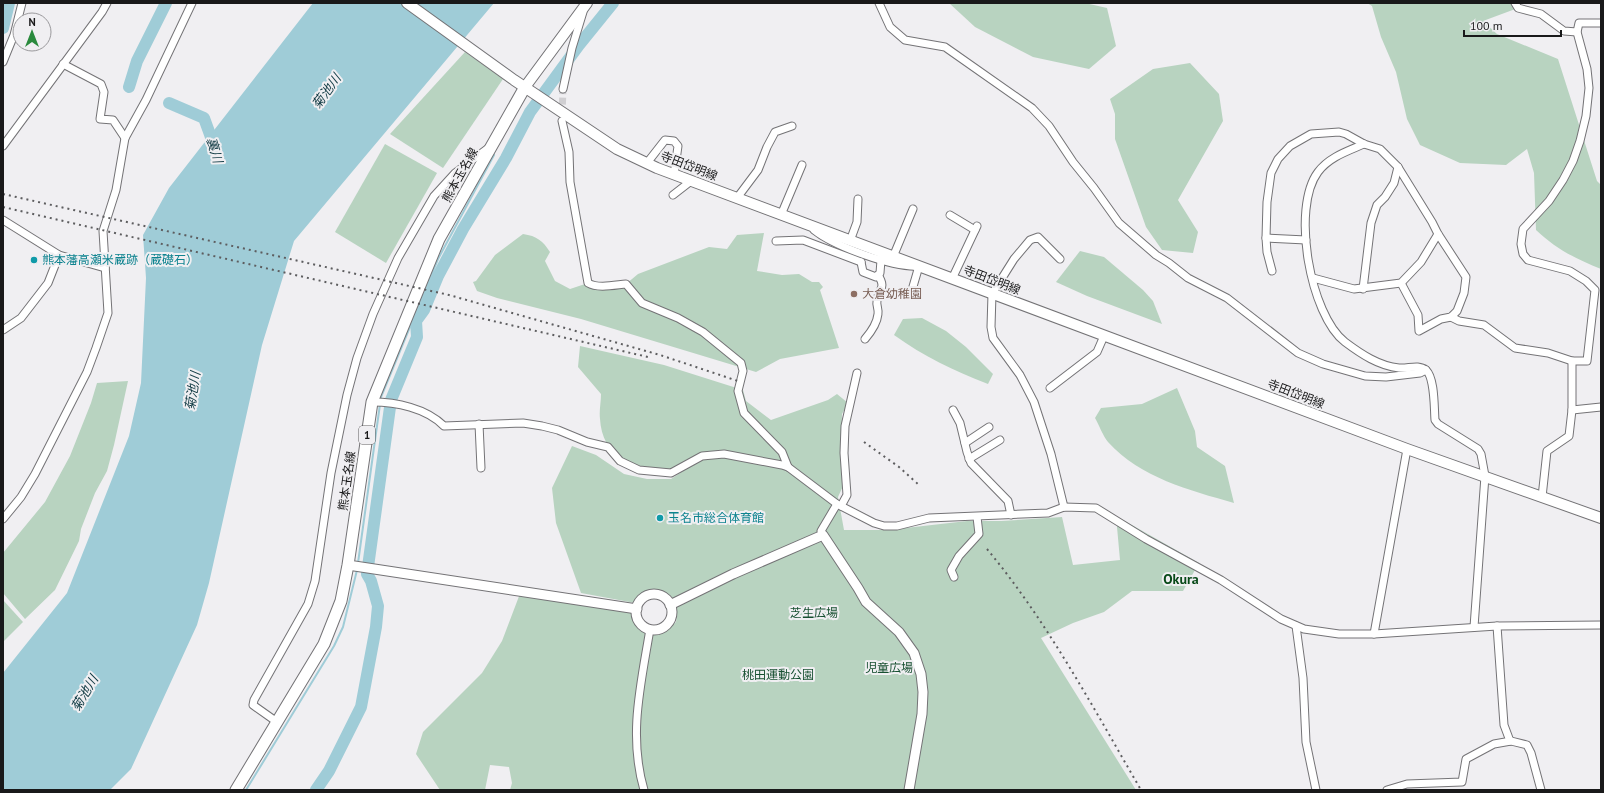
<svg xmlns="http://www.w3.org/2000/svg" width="1604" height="793" font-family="'PT Sans','Noto Sans JP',sans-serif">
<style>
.green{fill:#b8d3c0}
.water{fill:#9fccd7}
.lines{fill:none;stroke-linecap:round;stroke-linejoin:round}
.stream{stroke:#9fccd7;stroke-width:2}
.river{stroke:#9fccd7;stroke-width:12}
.minor-tunnel{stroke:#d0cfd2;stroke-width:7;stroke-dasharray:7 3.5;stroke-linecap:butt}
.minor-casing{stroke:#747376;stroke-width:9}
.tertiary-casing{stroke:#747376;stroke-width:11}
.secondary-casing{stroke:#747376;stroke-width:12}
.primary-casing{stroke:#747376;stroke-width:13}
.minor{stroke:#fff;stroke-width:7}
.tertiary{stroke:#fff;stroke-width:9}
.secondary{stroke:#fff;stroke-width:10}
.primary{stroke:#fff;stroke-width:11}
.rail{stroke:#5d5d5f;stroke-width:2;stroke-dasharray:2 4;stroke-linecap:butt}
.culture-dot{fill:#0f9aa8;stroke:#f0eff2;stroke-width:1.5}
.education-dot{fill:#8d6e63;stroke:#f0eff2;stroke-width:1.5}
.labels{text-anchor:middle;stroke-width:4;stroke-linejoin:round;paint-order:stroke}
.shield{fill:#f0eff2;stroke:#5a595b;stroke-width:1}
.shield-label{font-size:11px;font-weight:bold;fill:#19191a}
.street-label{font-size:12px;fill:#19191a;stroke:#f0eff2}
.culture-label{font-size:12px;fill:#0d838f;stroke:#f0eff2;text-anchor:start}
.education-label{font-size:12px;fill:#785e54;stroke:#f0eff2;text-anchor:start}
.park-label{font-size:12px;fill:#175031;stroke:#f0eff2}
.water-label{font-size:13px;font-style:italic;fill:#113b44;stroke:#f0eff2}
.quarter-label{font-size:14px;font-weight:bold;fill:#094a19;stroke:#f0eff2}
</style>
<rect width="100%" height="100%" fill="#f0eff2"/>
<g class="green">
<path d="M949 3H1085L1107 8 1116 46 1089 69 1033 57 975 27Z"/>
<path d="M1367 3H1515L1518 8 1483 21 1497 34 1558 59 1597 181 1601 185V269C1576 259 1556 249 1536 230L1534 173 1527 149 1506 165 1460 163 1420 145 1407 119 1396 72 1381 37 1372 6Z"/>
<path d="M465 52 503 79 443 168 390 134Z"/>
<path d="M1190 63 1219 94 1223 121 1178 200 1198 232 1193 253 1162 250 1146 227 1115 139V114L1110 99 1153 69Z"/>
<path d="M385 144 437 173 386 263 335 232Z"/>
<path d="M764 233 757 271 782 275 799 274 812 282H819L823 287 820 290 839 348 780 359 756 372 581 319 497 298 477 291 473 282 476 281 495 255 523 234C537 236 543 241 550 252L545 261 555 281 570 289 588 283 626 284 638 274 709 247 727 249 737 235Z"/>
<path d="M1080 251 1104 257 1143 290 1153 301 1162 324 1087 296 1056 282Z"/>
<path d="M922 318 946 331 966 347 993 374 988 384C954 371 923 356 894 335L903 319Z"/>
<path d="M580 346 664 365 743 390 746 401 771 420 828 400 837 394 848 403 842 414 841 462 844 484 838 497 844 530H888L967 521H1001L1062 517 1073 565 1120 560 1116 516 1199 563 1183 591H1132L1104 612 1073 623 1041 638 1136 790H510L512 783 509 767 490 765 485 790H440L416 754 423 732 482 673 502 641 521 591 634 609C635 626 641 624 652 634L665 632 676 622C682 591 648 580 635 603L581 593 556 523 552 488 572 446 596 455 624 474 647 479H671L689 467C683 469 677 472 671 473 636 475 602 457 600 419 599 411 601 402 601 394L578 367Z"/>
<path d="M128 381 114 445 107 471 95 493 81 529 79 541 55 590 25 619 3 593V553L45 502 70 456 91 403 97 383Z"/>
<path d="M1177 388 1195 431 1197 447 1225 466 1234 503C1189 490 1141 478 1108 442 1103 436 1099 425 1095 418L1101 408 1142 404Z"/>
<path d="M3 600 23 622 3 642Z"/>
</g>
<path class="water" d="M313 3H494L294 241 262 345 209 583 197 625 131 769 110 790H3V673L67 593 129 436 141 383 146 278 143 235 169 188Z"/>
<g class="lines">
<g class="stream">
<path d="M358 563 381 397 438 259 494 155"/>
<path d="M246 790 334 646 343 627 357 570"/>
</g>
<g class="river">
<path d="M3 28 9 3"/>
<path d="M129 87 137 61 166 3"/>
<path d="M169 103 204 118 216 151"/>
<path d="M316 790 329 771 361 707 376 627 378 606 371 581 367 574 391 400 417 337 416 321 424 310 438 276 463 229 506 158 530 112 579 45 613 3"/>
</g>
<path class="minor-tunnel" d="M562 115 563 89"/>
<g class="minor-casing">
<g id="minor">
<path d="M879 3 890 27 905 40 945 47 1032 108 1049 126 1073 162 1094 188 1119 223 1156 255 1169 263 1188 278 1227 298 1298 353 1323 364 1365 376 1386 377 1420 373 1426 370"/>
<path d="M1515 3 1518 8 1541 14 1564 31 1577 32"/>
<path d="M3 62 14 35 22 3"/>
<path d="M63 64 101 84 104 92 100 119 113 120 125 138"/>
<path d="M563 89 572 48 583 12"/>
<path d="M562 121 569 152 570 182 588 283C598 289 615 285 626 284L642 303 678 318 703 332 741 363 743 371 738 391 744 413 782 452 788 467"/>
<path d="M1364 144C1348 151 1329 157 1318 172 1291 208 1310 315 1345 342 1361 354 1379 366 1399 368 1408 369 1418 364 1426 370 1435 378 1434 408 1435 420L1438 424 1478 449 1481 454 1485 476 1474 627"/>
<path d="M3 146 102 12 107 3"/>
<path d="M647 163 665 140 674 141 678 146 674 175"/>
<path d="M673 195 691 181"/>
<path d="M737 198 758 170 767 147 775 132 792 126"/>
<path d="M781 215 802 165"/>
<path d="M950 215 975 230"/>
<path d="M3 220 59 255 105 268"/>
<path d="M814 230C834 246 893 268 919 266L912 290"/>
<path d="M1266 238 1306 240"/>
<path d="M776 241 803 240 861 262"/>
<path d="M850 241 857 222 858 199"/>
<path d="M893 257 913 209"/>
<path d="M1060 259 1038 237 1030 240 1014 259 992 294 991 327 993 338 1020 375 1034 402 1051 454 1064 507"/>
<path d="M861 262 863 272 876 277 880 273 881 260"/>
<path d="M1272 271 1267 252 1266 238 1267 202 1271 173 1278 159 1290 146 1311 134 1339 132 1346 134 1364 144 1380 149 1398 167 1432 222 1438 234 1466 277 1464 293 1457 311 1451 317 1441 319 1419 331 1418 315 1401 283"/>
<path d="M1313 278 1354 289 1401 283 1421 262 1438 234"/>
<path d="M952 279 977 226"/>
<path d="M1363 289 1371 223 1377 205 1385 197 1394 183 1398 167"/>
<path d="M1451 317 1459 321 1484 325 1515 348 1548 353 1572 361H1587L1595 290 1586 281 1570 271 1528 260 1523 254 1521 244 1523 229 1549 201 1563 180 1573 161 1580 141 1586 116 1589 88 1587 69 1577 32 1579 23H1601"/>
<path d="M3 330 21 318 48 283 59 255"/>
<path d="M865 339C871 332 877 324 878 314 879 310 876 305 877 301 878 289 887 289 878 275"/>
<path d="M1050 388 1097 352 1104 336"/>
<path d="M372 402C396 402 426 408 444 426L523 423 542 426 558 430 587 442 608 447 620 461 639 470 671 473 702 456 724 454 782 465 788 467 837 504 874 523 884 526H897L929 518 1048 513 1064 507 1096 508 1146 539 1221 580 1281 619 1304 629 1339 634H1374L1497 626 1601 625"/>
<path d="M953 410 960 423 967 452 971 463 1008 501 1011 515"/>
<path d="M1572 410 1601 407"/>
<path d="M479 424 481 468"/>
<path d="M965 443 989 427"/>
<path d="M969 459 1000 440"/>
<path d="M1542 497 1547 451 1569 436 1572 410V361"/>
<path d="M841 506 847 495 844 453 845 426 857 373"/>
<path d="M3 519 21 497 35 474 87 372 96 348 108 313 103 231 116 190 125 138 146 100 192 3"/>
<path d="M823 535 821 531 837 504"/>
<path d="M954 577 951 570 959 556 979 534 977 517"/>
<path d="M1296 626 1303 678 1306 742 1316 790"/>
<path d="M1497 626 1504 725 1510 741"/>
<path d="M1374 634 1407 449"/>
<path d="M277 722 253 705 254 700 308 604 315 581 331 473 347 395 357 358 373 314 398 258 434 196 455 173 487 149"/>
<path d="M644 790C628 735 641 684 650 629"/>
<path d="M1387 790 1407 784 1462 782 1466 759 1494 744 1511 741 1527 745 1531 753 1541 790"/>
</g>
</g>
<g class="tertiary-casing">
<g id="tertiary">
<path d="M348 565 637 609"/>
<circle cx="654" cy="612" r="18"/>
<path d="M670 605 733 574 823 535 858 588 866 602 899 632 914 653 921 674 923 692 922 714 909 790"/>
</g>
</g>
<g class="secondary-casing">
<g id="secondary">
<path d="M407 3 514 80 617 149 657 168 1407 449 1601 518"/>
<path d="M525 87 587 3"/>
</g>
</g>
<g class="primary-casing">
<path id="primary" d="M236 790 324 644 341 601 348 565 372 402 439 239 525 87"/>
</g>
<use href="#minor" class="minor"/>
<use href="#tertiary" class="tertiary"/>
<use href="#secondary" class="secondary"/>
<use href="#primary" class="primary"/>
<g class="rail">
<path d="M3 194 449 295 660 355 738 381"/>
<path d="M3 207 648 357"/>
<path d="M864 442 899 467 919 485"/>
<path d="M987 549C1047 621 1094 709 1141 790"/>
</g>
</g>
<g class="culture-dot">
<circle cx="34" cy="260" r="4"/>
<circle cx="660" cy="518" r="4"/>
</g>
<circle class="education-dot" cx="854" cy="294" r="4"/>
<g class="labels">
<rect class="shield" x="359" y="426" width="16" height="18" rx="3"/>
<g class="shield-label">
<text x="367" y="439">1</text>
</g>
<g class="street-label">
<text transform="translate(689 166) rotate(21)" y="4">寺田岱明線</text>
<text transform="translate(460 175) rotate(-61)" y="4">熊本玉名線</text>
<text transform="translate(992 280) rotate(21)" y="4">寺田岱明線</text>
<text transform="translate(1296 394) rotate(21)" y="4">寺田岱明線</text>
<text transform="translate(347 481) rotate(-82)" y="4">熊本玉名線</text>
</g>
<g class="culture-label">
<text x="42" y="264">熊本藩高瀬米蔵跡（蔵礎石）</text>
<text x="668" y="522">玉名市総合体育館</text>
</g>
<g class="education-label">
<text x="862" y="298">大倉幼稚園</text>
</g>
<g class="park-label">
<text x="814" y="617">芝生広場</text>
<text x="889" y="672">児童広場</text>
<text x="778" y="679">桃田運動公園</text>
</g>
<g class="water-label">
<text transform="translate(326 91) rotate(-54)" y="5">菊池川</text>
<text transform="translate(215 150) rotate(73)" y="5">裏川</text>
<text transform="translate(192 391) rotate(-81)" y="5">菊池川</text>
<text transform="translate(84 693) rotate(-59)" y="5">菊池川</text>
</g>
<g class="quarter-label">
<text x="1181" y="584">Okura</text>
</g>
</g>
<rect width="1604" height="793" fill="none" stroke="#19191a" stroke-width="8"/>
<g transform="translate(32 32)"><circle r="19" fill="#f0eff2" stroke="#9a999c"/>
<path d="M0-3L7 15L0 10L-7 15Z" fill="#2a8a3d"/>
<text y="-6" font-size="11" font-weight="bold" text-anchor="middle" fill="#19191a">N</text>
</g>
<path d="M1464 30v6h97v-6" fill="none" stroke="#19191a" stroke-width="2"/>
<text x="1470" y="30" font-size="12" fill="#19191a" stroke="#f0eff2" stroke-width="3" paint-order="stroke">100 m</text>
</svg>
